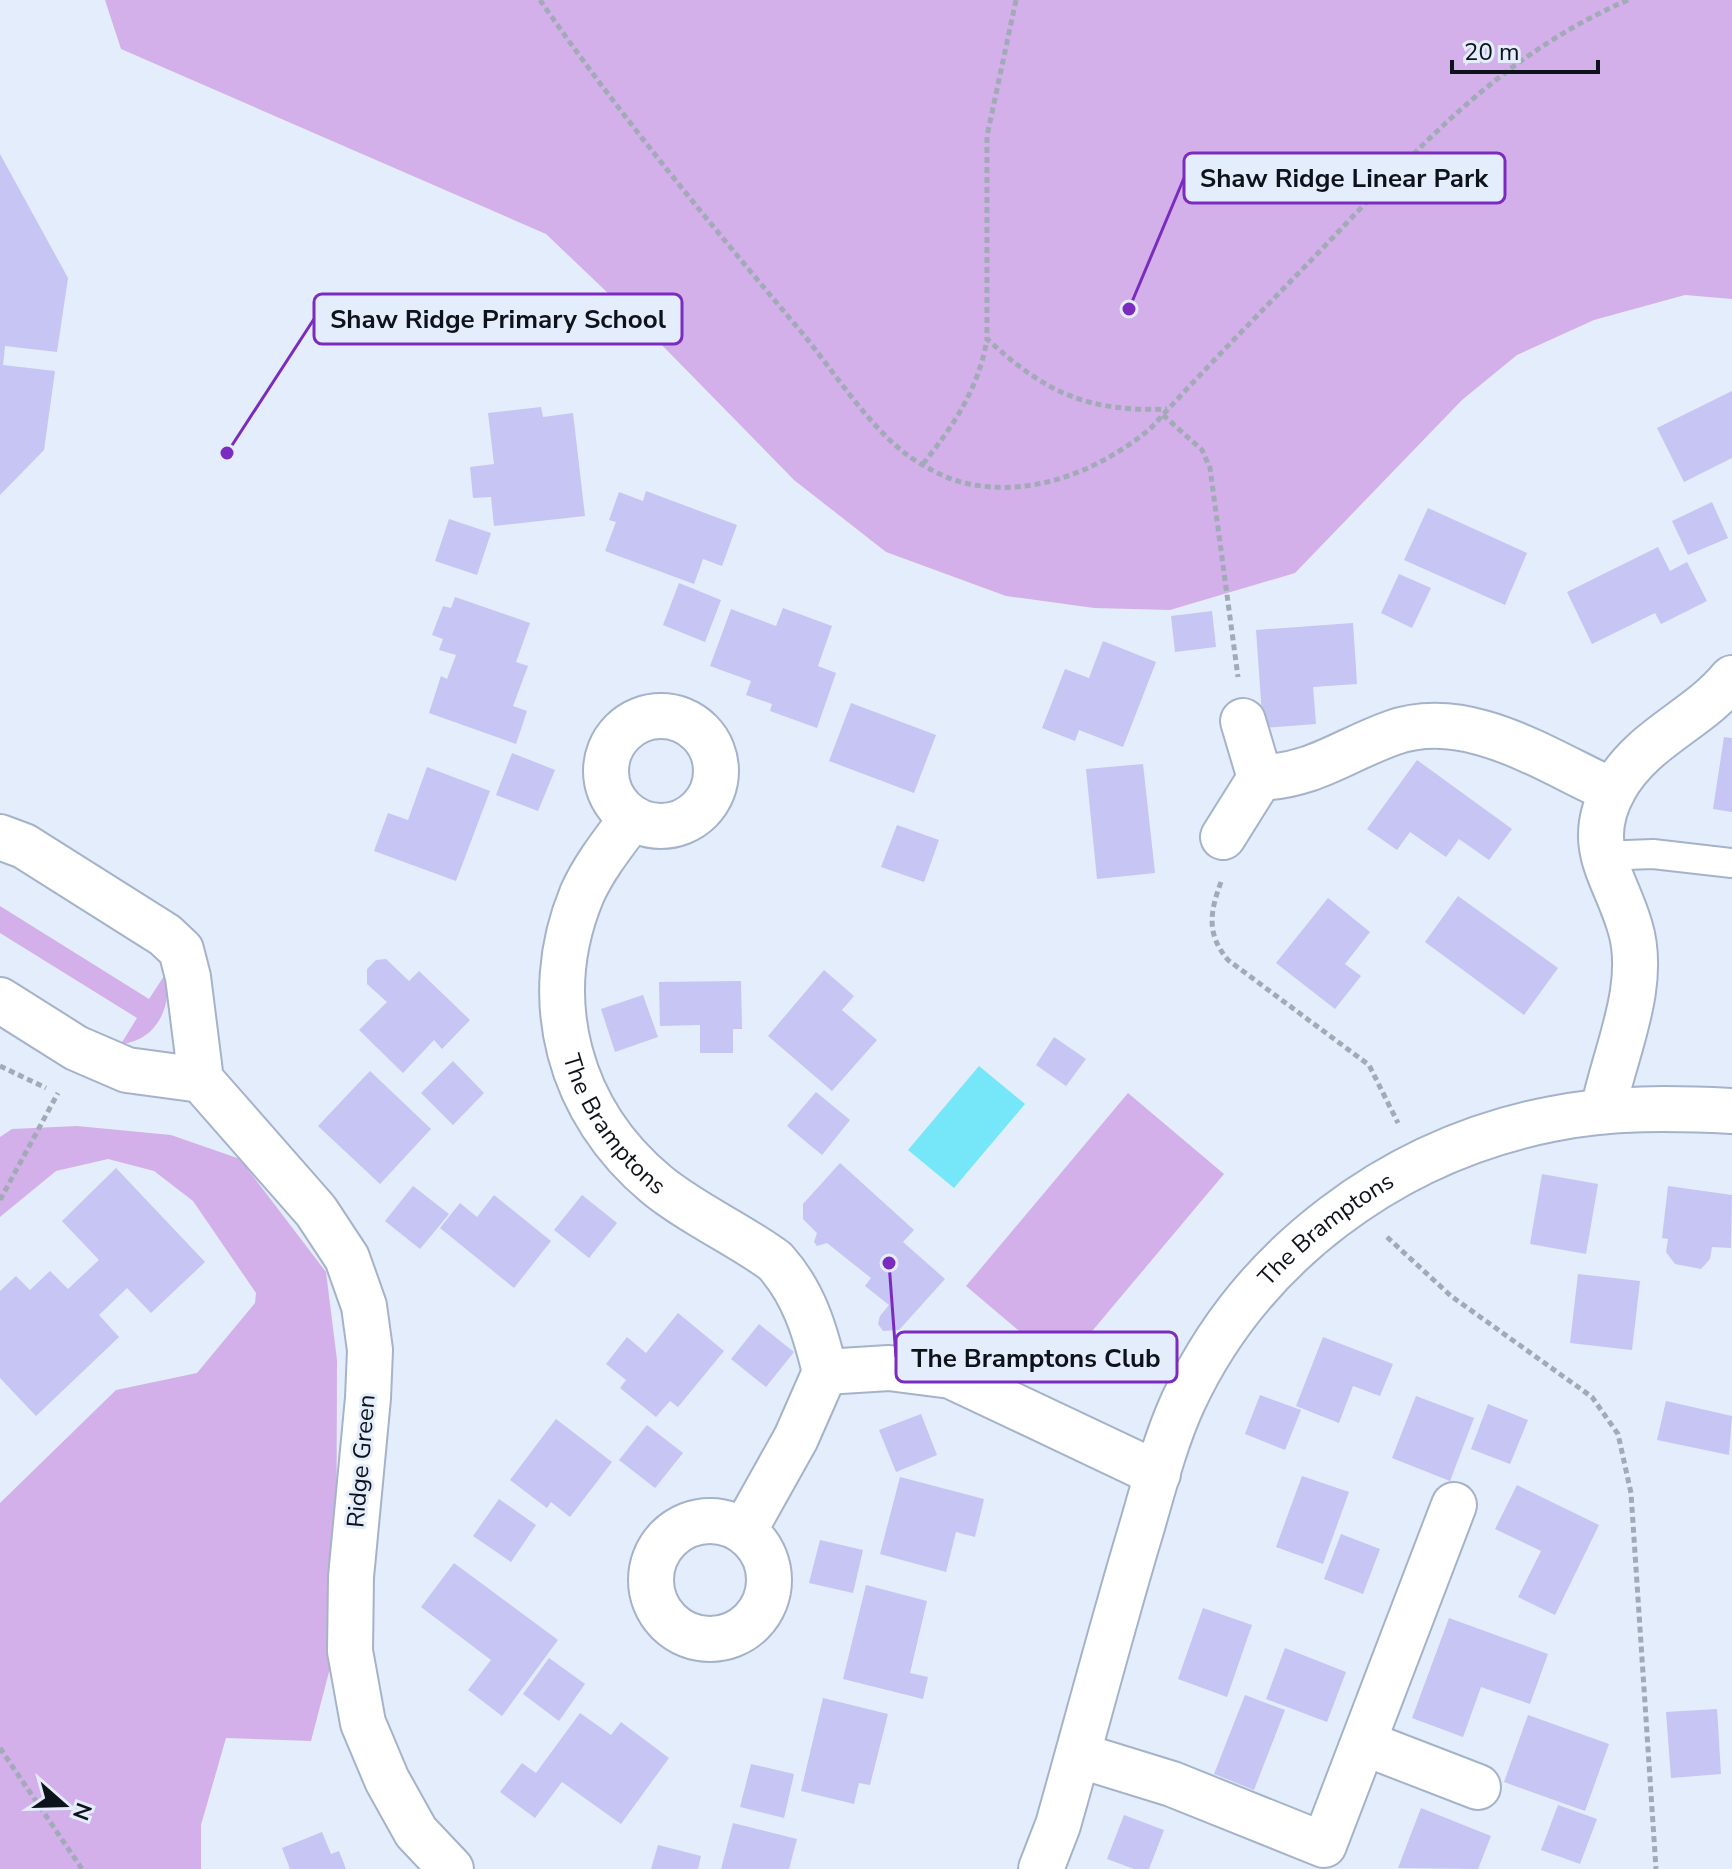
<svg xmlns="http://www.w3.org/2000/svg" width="1732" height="1869" font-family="'Nunito Sans',sans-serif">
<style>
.green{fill:#d3b0ea}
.water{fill:#76e6f9}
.building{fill:#c6c5f3}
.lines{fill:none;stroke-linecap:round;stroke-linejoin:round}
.lane-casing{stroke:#a4b3ca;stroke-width:32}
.street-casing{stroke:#a4b3ca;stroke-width:48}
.path{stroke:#a2aab7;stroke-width:5;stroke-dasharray:6 4;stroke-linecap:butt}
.lane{stroke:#fff;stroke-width:28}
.street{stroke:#fff;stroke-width:44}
.labels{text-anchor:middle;stroke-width:6;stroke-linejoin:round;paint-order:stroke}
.street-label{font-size:24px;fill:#0e131b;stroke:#e4edfc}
.leader{fill:none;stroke:#7b2cbf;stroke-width:3}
.callout-dot{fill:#7b2cbf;stroke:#e4edfc;stroke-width:3}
.callout{fill:#e4edfc;stroke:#7b2cbf;stroke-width:3}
.callout-label{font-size:26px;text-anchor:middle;font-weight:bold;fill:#0e131b}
</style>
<rect width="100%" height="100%" fill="#e4edfc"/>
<g class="green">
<path d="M105 0H1732V299L1685 295 1594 320 1517 355 1462 400 1295 573 1170 610 1094 608 1006 596 886 552 794 480 654 337 546 234 121 49Z"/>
<path d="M0 906 149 999 166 973C173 1007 156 1041 121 1044L137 1018 0 933Z"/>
<path d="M1128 1093 1224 1174 1062 1367 966 1286Z"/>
<path d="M77 1126 171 1135 240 1159 326 1272 337 1360 336 1645 311 1741 226 1738 201 1825V1869H0V1503L116 1390 197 1373 255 1303 256 1293 193 1201 154 1171 108 1159 56 1171 0 1217V1137L12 1129Z"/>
</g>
<path class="water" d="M979 1066 1025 1104 954 1188 908 1150Z"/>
<g class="building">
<path d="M0 154 68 278 57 352 5 346 3 365 55 371 44 450 0 495Z"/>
<path d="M1732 391V458L1684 482 1657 428Z"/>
<path d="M541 407 543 417 573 413 585 516 494 526 491 497 473 498 470 467 494 464 488 413Z"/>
<path d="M646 491 737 525 722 566 703 559 694 584 605 551 616 522 609 520 619 492 643 501Z"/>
<path d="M1712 502 1728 538 1688 555 1672 521Z"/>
<path d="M1428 508 1527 553 1505 605 1404 560Z"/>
<path d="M449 519 491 533 477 575 435 561Z"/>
<path d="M1658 547 1670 571 1687 562 1707 601 1661 624 1655 613 1592 644 1567 592Z"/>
<path d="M1399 574 1431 588 1412 628 1381 613Z"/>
<path d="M679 583 721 600 705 642 663 625Z"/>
<path d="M455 597 530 623 516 662 528 666 513 706 527 711 516 744 429 713 441 676 447 679 456 655 439 650 443 639 432 635 443 606 451 608Z"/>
<path d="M783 608 832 626 818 666 836 673 817 728 770 711 772 704 746 695 751 681 710 666 731 609 776 626Z"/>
<path d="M1212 611 1216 647 1175 652 1171 616Z"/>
<path d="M1353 623 1357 684 1313 687 1316 724 1263 728 1256 630Z"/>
<path d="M1103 641 1156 662 1123 747 1079 730 1075 741 1042 728 1065 669 1089 678Z"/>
<path d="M851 703 936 735 914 793 829 761Z"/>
<path d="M1724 737 1732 738V812L1713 809Z"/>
<path d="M512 753 555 770 538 811 496 795Z"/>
<path d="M1417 760 1512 829 1489 860 1459 839 1446 857 1410 832 1397 850 1367 829Z"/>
<path d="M1143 764 1155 873 1097 879 1086 769Z"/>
<path d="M427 767 490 791 456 881 374 851 388 813 408 820Z"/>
<path d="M897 825 939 840 924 882 881 867Z"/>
<path d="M1458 896 1558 968 1524 1015 1425 942Z"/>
<path d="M1328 898 1370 932 1345 964 1361 976 1335 1009 1276 963Z"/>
<path d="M386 959 409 981 419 971 470 1020 442 1049 434 1040 403 1073 359 1030 387 1002 367 984V969L376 960Z"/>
<path d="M824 970 854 996 842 1010 877 1040 832 1091 768 1036Z"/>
<path d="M741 981 742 1029H733V1053H700V1025L660 1026 659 982Z"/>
<path d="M643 995 658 1037 615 1052 601 1009Z"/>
<path d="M1054 1037 1086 1059 1066 1086 1036 1065Z"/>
<path d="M453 1061 484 1093 453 1125 421 1093Z"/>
<path d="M370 1071 431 1129 380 1184 318 1126Z"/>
<path d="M816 1092 850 1120 822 1155 787 1126Z"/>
<path d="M840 1163 914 1230 903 1242 945 1279 899 1330 883 1331 878 1324 880 1316 889 1305 865 1286 871 1278 827 1243 817 1246 814 1242 817 1233 803 1219V1204Z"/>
<path d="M116 1168 205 1262 151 1313 127 1288 99 1315 119 1337 36 1416 0 1378V1291L16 1276 30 1290 50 1271 68 1289 99 1260 62 1221Z"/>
<path d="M1542 1174 1598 1184 1586 1254 1530 1244Z"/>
<path d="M413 1186 449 1214 420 1249 385 1221Z"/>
<path d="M1668 1186 1732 1195 1731 1248 1712 1247 1710 1259 1701 1269 1675 1264 1666 1252 1668 1239 1662 1238Z"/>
<path d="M494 1195 551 1241 514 1288 440 1228 460 1203 477 1217Z"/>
<path d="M582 1195 617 1223 589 1258 554 1230Z"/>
<path d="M1578 1274 1640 1281 1632 1350 1570 1343Z"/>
<path d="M678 1313 724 1351 678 1407 670 1401 656 1417 620 1388 626 1380 606 1364 627 1337 646 1353Z"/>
<path d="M759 1324 794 1352 766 1387 731 1359Z"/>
<path d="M1323 1337 1393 1364 1380 1396 1353 1386 1339 1423 1296 1406Z"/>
<path d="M1260 1395 1301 1410 1285 1450 1245 1434Z"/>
<path d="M1416 1396 1474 1418 1450 1481 1392 1458Z"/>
<path d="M1666 1401 1732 1416 1729 1455 1657 1440Z"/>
<path d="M1488 1404 1528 1420 1510 1464 1471 1449Z"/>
<path d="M921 1414 937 1455 896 1472 879 1430Z"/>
<path d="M556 1419 612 1462 570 1517 551 1502 547 1508 510 1480Z"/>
<path d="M647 1425 683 1453 655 1488 619 1460Z"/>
<path d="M1302 1476 1349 1492 1323 1564 1276 1547Z"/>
<path d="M900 1477 984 1499 975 1537 956 1532 946 1572 880 1554Z"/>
<path d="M1517 1485 1599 1525 1555 1615 1518 1597 1541 1551 1495 1529Z"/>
<path d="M499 1499 536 1525 511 1562 473 1536Z"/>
<path d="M1341 1534 1380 1549 1363 1594 1324 1579Z"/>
<path d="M820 1540 863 1550 853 1593 809 1583Z"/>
<path d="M454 1563 558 1640 502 1716 468 1690 491 1660 421 1607Z"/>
<path d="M866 1585 927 1601 910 1673 928 1677 923 1699 843 1679Z"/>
<path d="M1203 1608 1252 1625 1227 1697 1178 1679Z"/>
<path d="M1449 1618 1548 1654 1530 1704 1481 1687 1463 1737 1412 1718Z"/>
<path d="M1285 1648 1346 1672 1327 1722 1266 1699Z"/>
<path d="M549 1658 585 1684 559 1721 523 1694Z"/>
<path d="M1245 1695 1285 1710 1254 1790 1214 1774Z"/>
<path d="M823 1698 888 1714 870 1785 859 1783 854 1804 801 1791Z"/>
<path d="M1717 1709 1721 1774 1671 1778 1666 1712Z"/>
<path d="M580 1713 611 1735 621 1722 669 1758 621 1824 562 1782 535 1818 500 1792 522 1763 536 1773Z"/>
<path d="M1528 1715 1609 1744 1585 1811 1504 1782Z"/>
<path d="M751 1764 794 1774 784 1818 740 1807Z"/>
<path d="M1558 1805 1597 1819 1580 1864 1541 1850Z"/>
<path d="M1421 1808 1491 1836 1478 1869 1398 1868Z"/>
<path d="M1124 1815 1164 1830 1149 1869H1134L1107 1859Z"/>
<path d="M733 1823 797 1839 789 1869H721Z"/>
<path d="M322 1832 331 1854 339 1851 346 1869H290L282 1848Z"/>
<path d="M658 1845 701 1856 698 1869H651Z"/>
</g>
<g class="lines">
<g class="lane-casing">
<path id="lane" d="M1600 856 1653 854 1732 863"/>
</g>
<g class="street-casing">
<g id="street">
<circle cx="661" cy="771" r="55"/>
<path d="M1243 721 1260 778C1315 775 1342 751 1392 733 1468 706 1546 761 1613 791"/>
<path id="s1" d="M632 818C614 842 594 867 582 894 538 1000 569 1112 657 1185 694 1215 737 1233 775 1261 804 1293 815 1331 825 1372L889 1368 951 1376 1158 1474"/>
<path d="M0 837 24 846 165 935 181 950 188 977 201 1080 316 1211 347 1258 364 1306 370 1350 368 1398 351 1577 350 1651 363 1723 387 1780 416 1832 451 1869"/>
<path d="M1223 837 1260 778"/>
<path d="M0 1000 76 1048 127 1070 201 1080"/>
<path d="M1603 1111C1614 1054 1648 986 1630 927 1615 875 1583 846 1614 789 1642 738 1697 721 1732 678"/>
<circle cx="710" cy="1580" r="59"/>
<path d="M744 1531 796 1438 825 1372"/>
<path d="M1364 1743 1478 1787"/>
<path d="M1078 1755 1172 1784 1324 1845 1454 1505"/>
<path id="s2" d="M1041 1869 1058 1825C1085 1730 1110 1634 1138 1540 1152 1494 1163 1446 1183 1402 1251 1255 1393 1150 1552 1119 1611 1107 1672 1108 1732 1111"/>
</g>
</g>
<g class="path">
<path d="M540 0C620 116 712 226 803 334 834 372 868 425 906 454 919 464 938 474 954 480 1025 502 1098 472 1151 428 1205 368 1263 310 1319 252 1415 152 1498 56 1628 0"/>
<path d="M1016 0 987 136V339C1046 393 1087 412 1167 409"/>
<path d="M1163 415 1202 450 1210 468 1238 677"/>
<path d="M923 464C954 425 978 389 987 340"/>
<path d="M1221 882C1210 912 1206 934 1228 960L1369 1065 1398 1123"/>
<path d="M0 1066 46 1088"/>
<path d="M0 1200 58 1093"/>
<path d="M1387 1237 1451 1296 1592 1397 1618 1434 1631 1493 1656 1869"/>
<path d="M0 1748 82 1869"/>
</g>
<use href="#lane" class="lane"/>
<use href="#street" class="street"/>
</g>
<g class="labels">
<g class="street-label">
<text dy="8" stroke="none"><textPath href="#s1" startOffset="338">The Bramptons</textPath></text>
<text dy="8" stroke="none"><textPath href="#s2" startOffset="716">The Bramptons</textPath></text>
<text transform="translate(361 1461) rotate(-85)" y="8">Ridge Green</text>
</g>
</g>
<path class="leader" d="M1129 309L1184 178M227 453L314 319M889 1263L896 1357"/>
<g class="callout-dot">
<circle cx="1129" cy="309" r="8"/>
<circle cx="227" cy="453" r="8"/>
<circle cx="889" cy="1263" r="8"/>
</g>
<g class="callout">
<rect x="1184" y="153" width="321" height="50" rx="8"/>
<rect x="314" y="294" width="368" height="50" rx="8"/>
<rect x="896" y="1332" width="281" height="50" rx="8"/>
</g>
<g class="callout-label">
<text x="1344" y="187">Shaw Ridge Linear Park</text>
<text x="498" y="328">Shaw Ridge Primary School</text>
<text x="1036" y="1367">The Bramptons Club</text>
</g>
<g transform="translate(64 1805) rotate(110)" stroke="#e4edfc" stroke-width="6" paint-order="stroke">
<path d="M0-6L14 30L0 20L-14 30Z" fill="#0e131b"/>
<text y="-12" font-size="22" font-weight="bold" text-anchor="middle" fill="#0e131b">N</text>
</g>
<path d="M1452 60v12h146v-12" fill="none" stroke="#0e131b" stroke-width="4"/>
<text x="1464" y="60" font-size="24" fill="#0e131b" stroke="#e4edfc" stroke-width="6" paint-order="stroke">20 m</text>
</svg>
